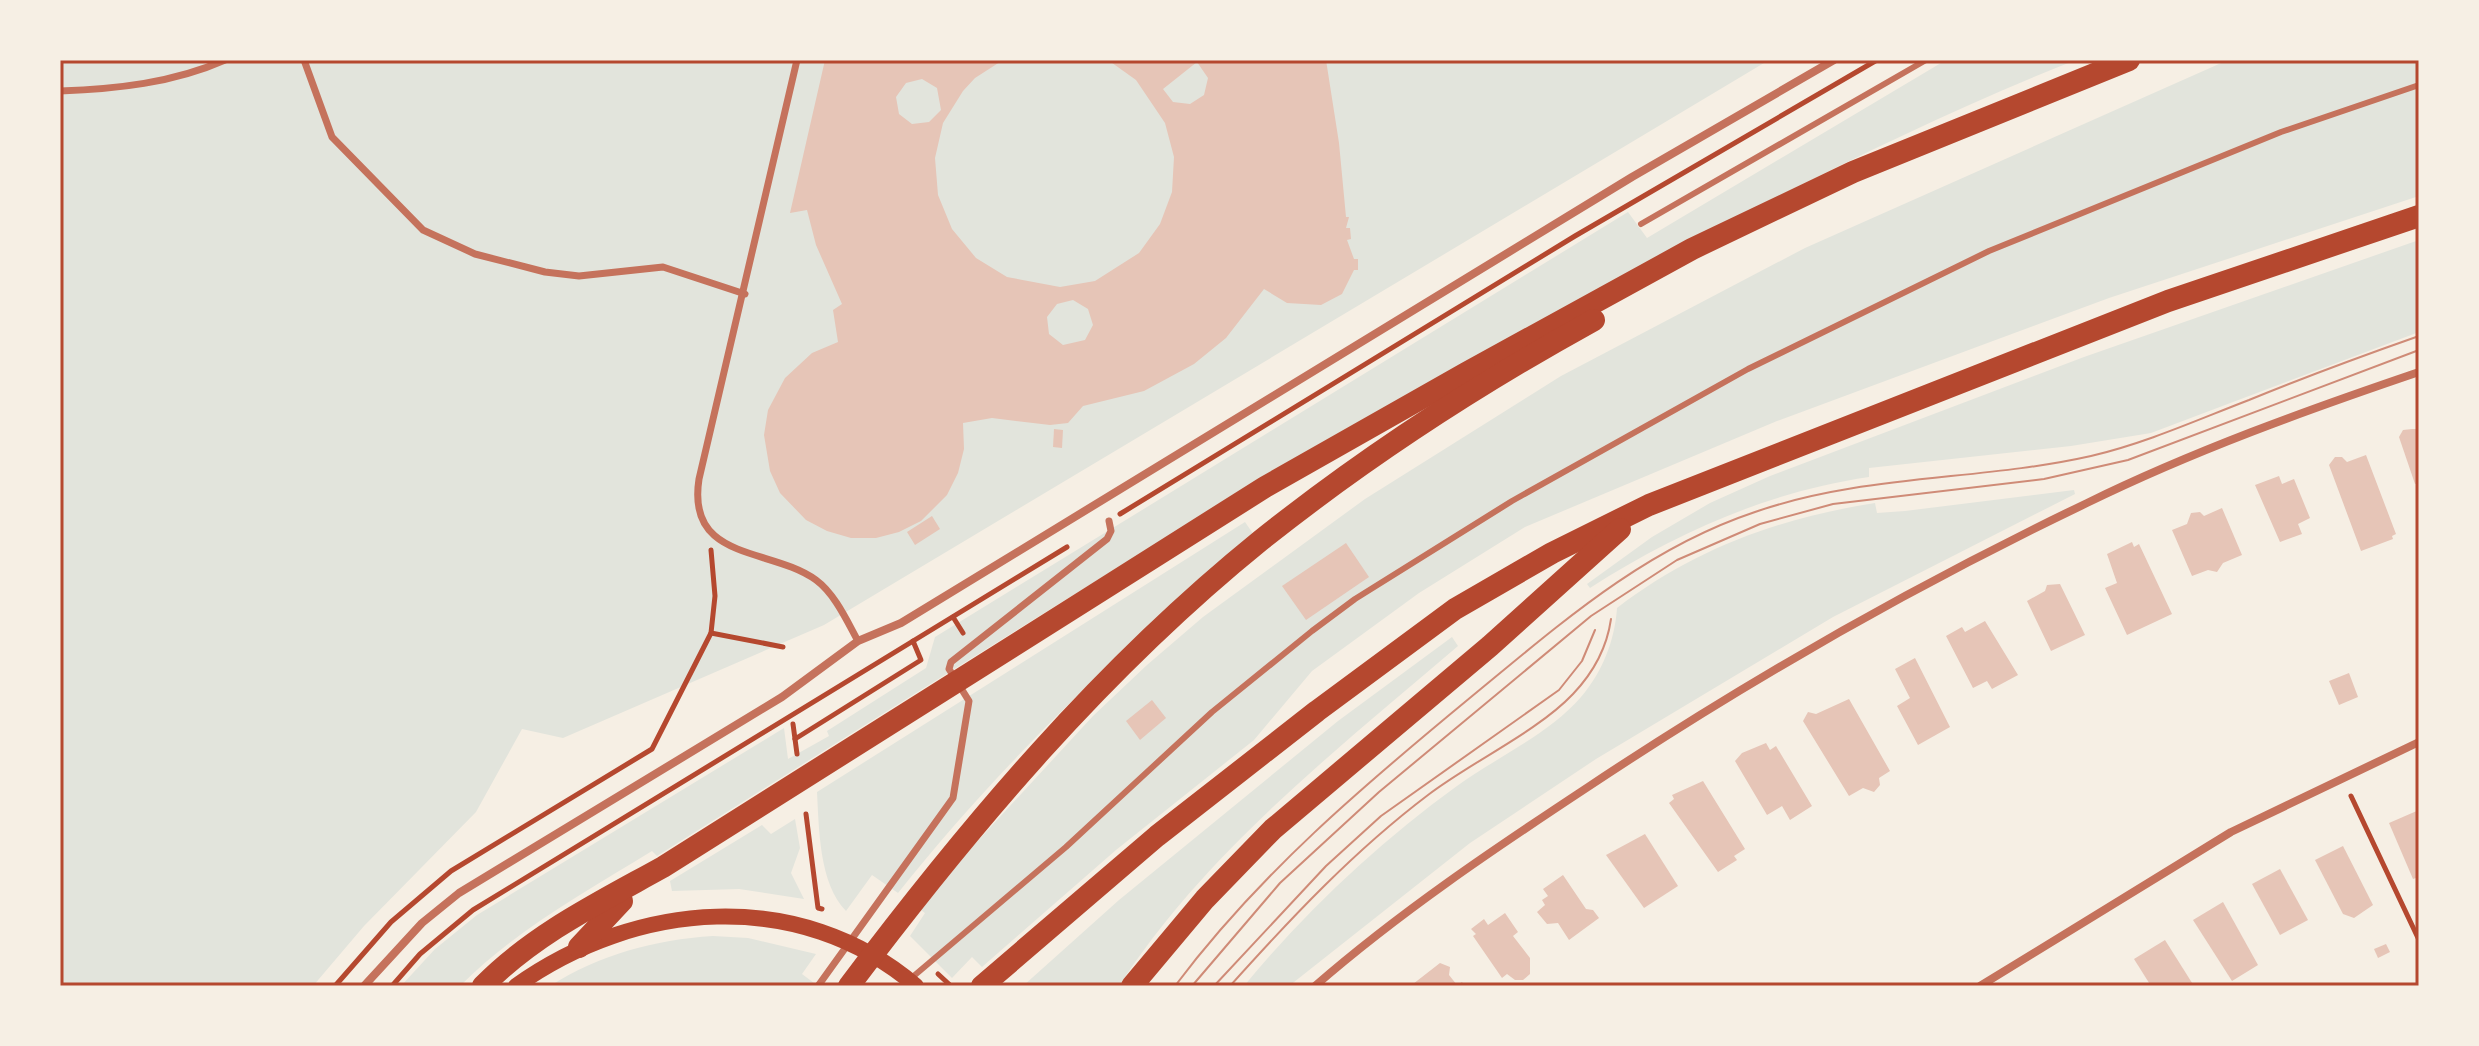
<svg xmlns="http://www.w3.org/2000/svg" width="2479" height="1046" font-family="Manrope,sans-serif">
<style>
.green{fill:#e2e4dc}
.building{fill:#e6c5b7;fill-rule:evenodd}
.lines{fill:none;stroke-linecap:round;stroke-linejoin:round}
.path{stroke:#b5482f;stroke-width:5}
.service{stroke:#c5725c;stroke-width:6}
.pedestrian{stroke:#c5725c;stroke-width:7}
.minor{stroke:#c5725c;stroke-width:8}
.secondary{stroke:#b5482f;stroke-width:16}
.trunk{stroke:#b5482f;stroke-width:22}
.tram{stroke:#cf8b77;stroke-width:2}
.neatline{fill:none;stroke:#b5482f;stroke-width:3}
</style>
<rect width="100%" height="100%" fill="#f6efe4"/>
<g class="green">
<path d="M60 60H1769L824 625 563 738 522 729 476 812 364 926 313 986H60Z"/>
<path d="M1946 60H2076C1944 112 1817 176 1691 241 1334 425 997 642 657 856L652 851C585 892 516 930 460 986H401L435 949 477 915 784 728 788 759 829 736 827 731 926 668 935 637 1628 212 1647 238Z"/>
<path d="M2228 60H2419V196L2109 298 1777 421 1525 527 1419 593 1312 671 1254 740 1116 850 982 967 972 957 952 978 910 936 925 913 918 908 925 898 1093 716 1147 665 1203 617 1365 499 1561 376 1805 248Z"/>
<path d="M2419 240V332L2151 433 2071 446 1869 468V477C1767 492 1676 533 1590 588L1587 584 1652 537 1710 503 1770 476 2084 357Z"/>
<path d="M2074 490 2075 494 1833 617 1596 759 1470 843 1289 986H1244C1306 911 1378 843 1457 786 1497 757 1548 735 1581 697 1602 673 1615 640 1617 608 1694 549 1779 518 1875 503L1877 513 1905 511Z"/>
<path d="M1245 522 1254 535C1125 645 1004 760 898 893L872 875 846 911C819 884 819 828 817 792Z"/>
<path d="M1452 637 1458 646C1337 750 1207 850 1119 986H1023L1119 900 1338 721Z"/>
<path d="M795 819 800 848 791 873 804 899 739 889 672 891 670 881 762 825 771 834Z"/>
<path d="M713 936 748 938 816 954 802 974 818 986H550C601 954 654 940 713 936Z"/>
</g>
<g class="building">
<path d="M825 60H1003L975 78 963 91 943 123 935 158 938 195 952 229 976 258 1007 277 1060 287 1095 281 1139 253 1160 224 1172 192 1174 157 1165 123 1136 80 1108 60H1326L1339 143 1346 217H1349L1346 228H1350L1351 239 1347 240 1354 259H1358V270H1354L1342 294 1321 305 1287 303 1264 289 1226 338 1194 364 1144 391 1083 406 1068 423 1050 425 992 418 963 423 964 449 958 473 947 495 921 521 899 532 876 538H851L827 531 806 520 780 493 770 471 764 435 768 410 785 378 812 353 838 342 833 310 842 304 816 245 807 210 790 213ZM1197 62 1208 78 1204 95 1190 104 1173 102 1163 89ZM922 79 937 88 941 110 929 122 912 124 899 114 896 97 906 83ZM1073 300 1088 309 1093 325 1085 340 1063 345 1049 334 1047 317 1057 304Z"/>
<path d="M1054 429 1063 430 1062 448 1053 447Z"/>
<path d="M2412 429H2419V483L2415 484 2399 437 2403 430Z"/>
<path d="M2366 455 2396 534 2392 536 2393 539 2361 551 2329 465 2335 457H2342L2347 462Z"/>
<path d="M2279 476 2282 484 2294 479 2310 518 2298 524 2302 534 2280 542 2255 485Z"/>
<path d="M2222 508 2242 555 2223 563 2217 572 2208 570 2192 576 2172 530 2187 524 2191 513 2200 512 2204 516Z"/>
<path d="M932 516 940 529 915 545 907 532Z"/>
<path d="M2132 542 2134 547 2139 544 2172 614 2127 635 2105 588 2117 583 2107 554Z"/>
<path d="M1346 543 1369 577 1306 620 1282 586Z"/>
<path d="M2060 584 2085 635 2051 651 2027 601 2045 591 2047 585Z"/>
<path d="M1985 621 2018 675 1992 689 1987 681 1973 688 1946 636 1962 627 1965 632Z"/>
<path d="M1915 658 1950 727 1918 745 1897 706 1910 698 1895 669Z"/>
<path d="M2349 673 2358 697 2339 705 2329 681Z"/>
<path d="M1849 699 1890 771 1879 778 1880 785 1874 792 1863 788 1849 796 1803 721 1808 712 1816 714Z"/>
<path d="M1152 700 1166 718 1140 740 1126 721Z"/>
<path d="M1766 743 1770 750 1776 746 1812 806 1790 820 1782 806 1767 815 1735 761 1742 753Z"/>
<path d="M1703 781 1745 849 1734 856 1737 860 1718 872 1669 803 1674 799 1672 795Z"/>
<path d="M2419 810V877L2413 879 2389 823Z"/>
<path d="M1645 834 1678 886 1644 908 1606 855Z"/>
<path d="M2343 846 2373 905 2354 918 2343 914 2315 860Z"/>
<path d="M2280 869 2308 920 2280 935 2252 884Z"/>
<path d="M1563 875 1586 909 1593 910 1599 918 1569 940 1558 923 1547 924 1537 912 1545 905 1542 900 1548 896 1543 889Z"/>
<path d="M2223 902 2258 965 2232 981 2193 920Z"/>
<path d="M1505 913 1518 932 1513 936 1530 958V974L1523 980H1515L1507 974 1502 978 1473 936 1476 934 1471 929 1484 919 1488 925Z"/>
<path d="M2165 940 2194 986H2151L2134 959Z"/>
<path d="M2386 944 2390 952 2378 958 2374 949Z"/>
<path d="M1440 963 1450 967 1449 975 1457 985 1462 982 1465 986H1415L1413 984Z"/>
</g>
<g class="lines">
<g class="path">
<path d="M1120 514 1575 236 1877 60"/>
<path d="M953 617 963 633"/>
<path d="M711 633 783 647"/>
<path d="M793 724 797 754"/>
<path d="M795 739 921 660 913 641"/>
<path d="M2351 796 2419 940"/>
<path d="M806 814 818 908 822 909"/>
<path d="M938 974 951 986"/>
<path d="M335 986 391 922 451 871 652 749 711 633 715 596 711 550"/>
<path d="M392 986 420 954 473 910 1067 547"/>
</g>
<g class="service">
<path d="M1641 224 1926 60"/>
<path d="M909 980 1066 847 1212 712 1312 631 1355 599 1512 501 1748 369 1989 251 2281 132 2419 85"/>
</g>
<g class="pedestrian">
<path d="M304 60 332 137 423 230 475 254 545 272 579 276 663 267 745 294"/>
<path d="M797 60 699 479C686 562 771 547 816 580 835 594 847 621 858 641"/>
<path d="M60 91C116 89 173 83 225 60"/>
<path d="M818 986 953 798 969 701 949 669 951 662 1107 539 1111 531 1109 521"/>
</g>
<g class="minor">
<path d="M364 986 422 923 459 893 782 697 858 641 901 623 1632 177 1834 60"/>
<path d="M1315 986C1400 912 1494 849 1588 787 1747 681 1914 586 2087 503 2193 451 2307 410 2419 372"/>
<path d="M1980 986 2231 832 2419 742"/>
</g>
<path class="secondary" d="M516 986C635 901 799 886 916 986"/>
<g class="trunk">
<path d="M579 947 622 901"/>
<path d="M483 986C534 934 600 902 663 867L1265 487 1466 373 1692 249 1853 172 2129 60"/>
<path d="M849 986C971 824 1102 669 1260 541 1364 458 1478 384 1594 320"/>
<path d="M982 986 1157 836 1317 711 1455 609 1552 553 1649 505 2168 301 2419 216"/>
<path d="M1132 986 1205 899 1273 829 1490 646 1620 529"/>
</g>
<g class="tram">
<path d="M1175 986C1259 874 1363 786 1471 697 1560 624 1644 549 1755 512 1864 474 1980 481 2091 456 2146 443 2197 420 2249 400 2305 377 2362 356 2419 336"/>
<path d="M1192 986 1280 883 1379 792 1591 616 1677 560 1760 524 1833 504 2044 479 2128 460 2419 350"/>
<path d="M1214 986 1326 866 1381 816 1559 690 1582 661 1595 630"/>
<path d="M1230 986C1291 918 1354 851 1428 795 1471 762 1537 732 1573 694 1593 673 1607 647 1611 619"/>
</g>
</g>
<rect width="2479" height="1046" fill="none" stroke="#f6efe4" stroke-width="124"/>
<rect x="62" y="62" width="2355" height="922" class="neatline"/>
</svg>
